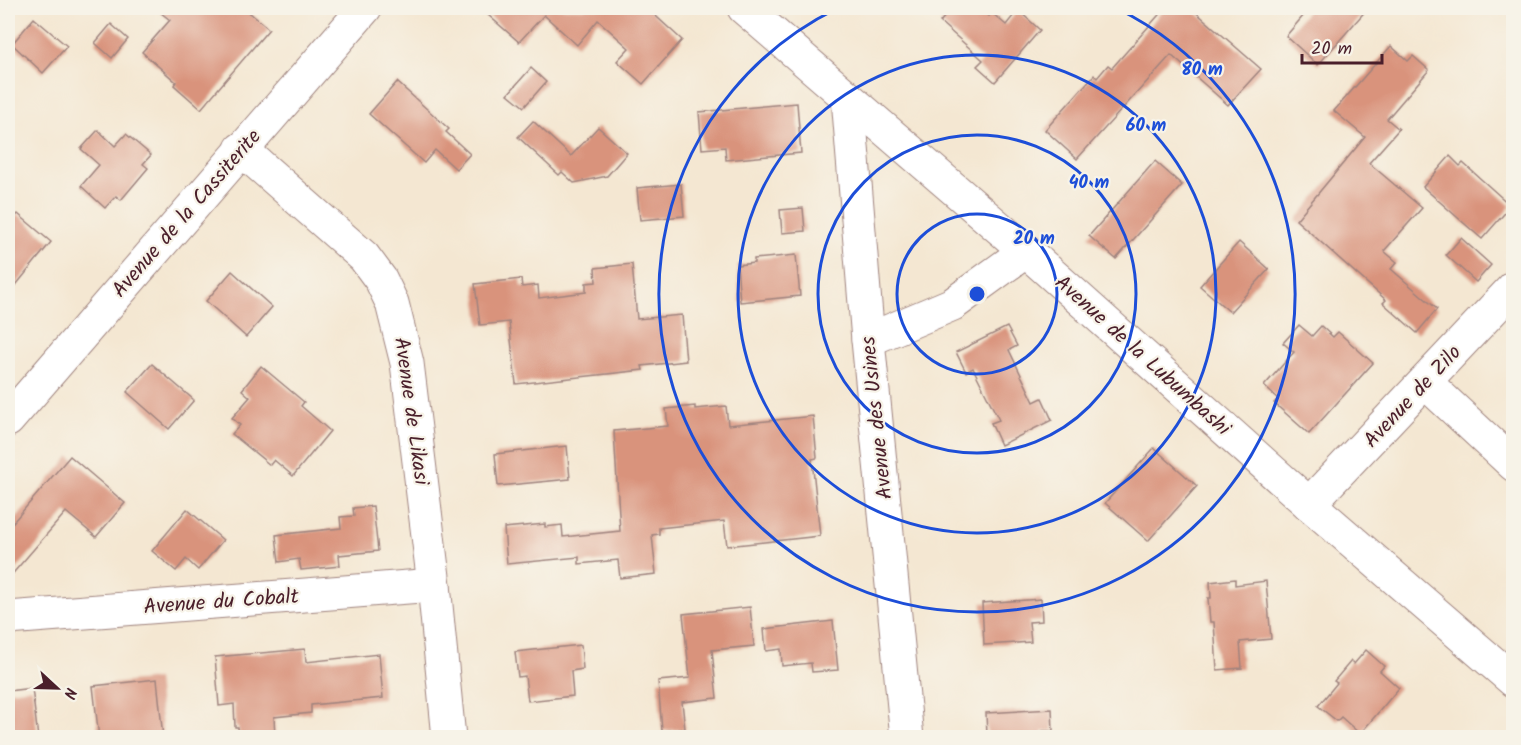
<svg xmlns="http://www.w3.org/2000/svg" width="1521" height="745" font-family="Kalam,sans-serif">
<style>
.building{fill:#d9937b}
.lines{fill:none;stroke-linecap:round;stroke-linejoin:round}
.minor-casing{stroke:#9f837e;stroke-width:35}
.minor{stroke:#fff;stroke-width:33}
.ring{fill:none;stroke:#1d4ed8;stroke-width:3}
.labels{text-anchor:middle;stroke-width:4.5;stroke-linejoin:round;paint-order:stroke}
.street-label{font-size:21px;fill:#4a1f2b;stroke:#f7f3e8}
.centre{fill:#1d4ed8;stroke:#f7f3e8;stroke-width:3}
.ring-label{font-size:18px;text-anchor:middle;font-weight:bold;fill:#1d4ed8;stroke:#f7f3e8;stroke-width:4.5;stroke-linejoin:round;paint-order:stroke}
</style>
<rect width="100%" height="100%" fill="#f7f3e8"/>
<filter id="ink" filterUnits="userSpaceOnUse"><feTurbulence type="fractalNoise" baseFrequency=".0167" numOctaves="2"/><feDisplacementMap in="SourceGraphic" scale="12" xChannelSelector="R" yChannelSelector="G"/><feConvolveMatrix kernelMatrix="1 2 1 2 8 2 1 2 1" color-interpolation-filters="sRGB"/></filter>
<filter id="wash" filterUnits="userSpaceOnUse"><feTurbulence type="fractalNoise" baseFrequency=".008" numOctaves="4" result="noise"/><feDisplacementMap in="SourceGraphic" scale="24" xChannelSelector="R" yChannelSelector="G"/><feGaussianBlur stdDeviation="1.35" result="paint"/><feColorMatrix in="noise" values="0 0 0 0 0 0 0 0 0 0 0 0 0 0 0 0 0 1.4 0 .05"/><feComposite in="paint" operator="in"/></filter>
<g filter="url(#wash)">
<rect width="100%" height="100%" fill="#f4e7d2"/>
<g id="blocks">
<g class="building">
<path d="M155 8H244L269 29 201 109 174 85 176 82 142 52 170 20Z"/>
<path d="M480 8H647L682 40 643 84 617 61 629 48 598 20 577 45 544 15 519 42Z"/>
<path d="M952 8H979L989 16 992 13 1006 25 1018 10 1040 30 995 82 977 66 983 60 940 22Z"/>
<path d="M1165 8H1191L1261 69 1228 105 1171 55 1077 159 1045 130 1094 75 1097 78 1108 65 1112 68Z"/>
<path d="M1310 8H1368L1318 65 1286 36Z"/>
<path d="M34 18 67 46 43 73 12 44Z"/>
<path d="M111 24 128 39 112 58 95 43Z"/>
<path d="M1391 46 1408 61 1413 56 1429 70 1387 119 1399 129 1369 163 1422 208 1384 251 1397 262 1391 269 1437 309 1417 333 1383 303 1386 300 1296 220 1365 137 1334 111Z"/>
<path d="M531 68 546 82 524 107 508 94Z"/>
<path d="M397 82 449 129 446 132 470 154 456 169 435 150 424 163 369 114Z"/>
<path d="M797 103 801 153 726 160 725 147 702 149 699 112Z"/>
<path d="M533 121 571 156 598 127 627 153 607 176 574 183 562 172 559 175 518 137Z"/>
<path d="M98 130 115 146 126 134 151 155 143 164 148 168 121 200 116 196 105 208 81 186 99 165 81 149Z"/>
<path d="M1450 156 1460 166 1463 163 1511 206 1482 239 1423 187Z"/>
<path d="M1155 161 1182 185 1116 259 1089 236Z"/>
<path d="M681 184 684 216 640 220 637 188Z"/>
<path d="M803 208 805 231 782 233 780 210Z"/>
<path d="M18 214 51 242 8 295V224Z"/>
<path d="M1461 238 1491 265 1476 282 1446 255Z"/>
<path d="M1239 242 1269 269 1230 312 1200 286Z"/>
<path d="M796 255 800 296 740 302 737 265 754 263V259Z"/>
<path d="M632 264 637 319 682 315 686 361 642 366 643 370 516 384 509 322 480 325 475 284 521 279 522 287 538 285 539 298 586 292V283L596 282 595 268Z"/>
<path d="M232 271 272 307 246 337 206 301Z"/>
<path d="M1299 325 1312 336 1321 326 1333 337 1338 332 1373 363 1309 434 1274 403 1278 399 1264 386 1294 352 1283 343Z"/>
<path d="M1007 327 1017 346 1009 350 1034 402 1042 398 1052 420 1001 445 991 423 999 420 973 368 966 372 956 352Z"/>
<path d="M152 364 194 400 169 429 127 392Z"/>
<path d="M261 366 304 402 301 406 330 431 293 476 274 460 270 465 232 434 240 425 232 418 250 397 242 390Z"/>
<path d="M695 406V409L726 406 728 425 813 416 817 458 812 459 820 536 727 546 724 521 659 528V534L652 535 656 574 620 578 618 560 579 564V557L507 564 504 528 545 524V527L562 525 563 537 620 531 614 431 668 426 666 409Z"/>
<path d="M567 446 570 479 498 486 495 454Z"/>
<path d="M1154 448 1197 486 1148 541 1105 503Z"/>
<path d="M70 456 125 503 96 537 66 512 8 579V528Z"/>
<path d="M373 506 378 551 339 555 340 566 301 570 299 559 279 562 276 535 341 528 340 517 354 516 353 508Z"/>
<path d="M187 509 223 540 198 570 186 559 176 571 152 551Z"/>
<path d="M1235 579V585L1266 581 1271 639 1240 642 1242 668 1217 670 1214 622H1210L1208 598H1211L1210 582Z"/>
<path d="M1041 599 1042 621 1029 622 1031 642 984 645 982 603Z"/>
<path d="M750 607 754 646 712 650 717 698 682 702 685 729 662 731 658 681 690 678 683 614Z"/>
<path d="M833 621 838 670 812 672 811 663 782 666 781 649 766 651 764 629Z"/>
<path d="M581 645 583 669 571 671 573 696 528 701 525 676 518 677 515 652Z"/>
<path d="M305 649 306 662 379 654 383 698 311 705V713L274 717 275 738H239L238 727H235L234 704 219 706 215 657Z"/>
<path d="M1366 650 1384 666 1380 671 1399 688 1360 734 1341 717 1337 721 1318 706 1337 683 1334 681 1351 661 1354 664Z"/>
<path d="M157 679 163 738H99L93 686Z"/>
<path d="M32 688 38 738H8V691Z"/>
<path d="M1052 709 1053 731H1043V738H994L993 734 987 735 986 713Z"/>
</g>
</g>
</g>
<g filter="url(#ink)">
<use href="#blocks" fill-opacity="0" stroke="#9f837e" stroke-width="1.5"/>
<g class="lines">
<g class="minor-casing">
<g id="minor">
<path d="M744 8 1026 251 1309 504 1514 681"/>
<path d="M848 98 868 340 907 738"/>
<path d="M241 149 364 257 381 280 392 303 407 363 434 585 449 738"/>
<path d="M868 340 953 304 1026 251"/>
<path d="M1425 382 1514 465"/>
<path d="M8 420 365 8"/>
<path d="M1309 504 1514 287"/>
<path d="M8 618 434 585"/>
</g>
</g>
<use href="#minor" class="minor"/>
</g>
</g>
<g class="ring">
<circle cx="977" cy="294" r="80"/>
<circle cx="977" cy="294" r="159"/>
<circle cx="977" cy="294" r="239"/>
<path d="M1116 8A318 318 0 1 1 838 8"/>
</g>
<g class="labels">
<g class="street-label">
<text transform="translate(186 213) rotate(-49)" y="7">Avenue de la Cassiterite</text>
<text transform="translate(1143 355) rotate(42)" y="7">Avenue de la Lubumbashi</text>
<text transform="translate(1412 396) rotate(-47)" y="7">Avenue de Zilo</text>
<text transform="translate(412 411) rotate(82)" y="7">Avenue de Likasi</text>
<text transform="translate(876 418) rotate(-96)" y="7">Avenue des Usines</text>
<text transform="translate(221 601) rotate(-4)" y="7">Avenue du Cobalt</text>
</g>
</g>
<circle cx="977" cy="294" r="9" class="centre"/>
<g class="ring-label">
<text x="1202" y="75">80 m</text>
<text x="1146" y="131">60 m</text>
<text x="1089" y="188">40 m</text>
<text x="1034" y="244">20 m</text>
</g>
<rect width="1521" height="745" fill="none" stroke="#f7f3e8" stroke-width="30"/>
<g transform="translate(57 688) rotate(112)" stroke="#f7f3e8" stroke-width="4.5" paint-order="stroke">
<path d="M0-4.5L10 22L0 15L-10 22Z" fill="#4a1f2b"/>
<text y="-9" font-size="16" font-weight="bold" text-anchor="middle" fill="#4a1f2b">N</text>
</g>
<path d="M1302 54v9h80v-9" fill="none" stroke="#4a1f2b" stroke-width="3"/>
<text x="1311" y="54" font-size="18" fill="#4a1f2b" stroke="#f7f3e8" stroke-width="4.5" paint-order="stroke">20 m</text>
</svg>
